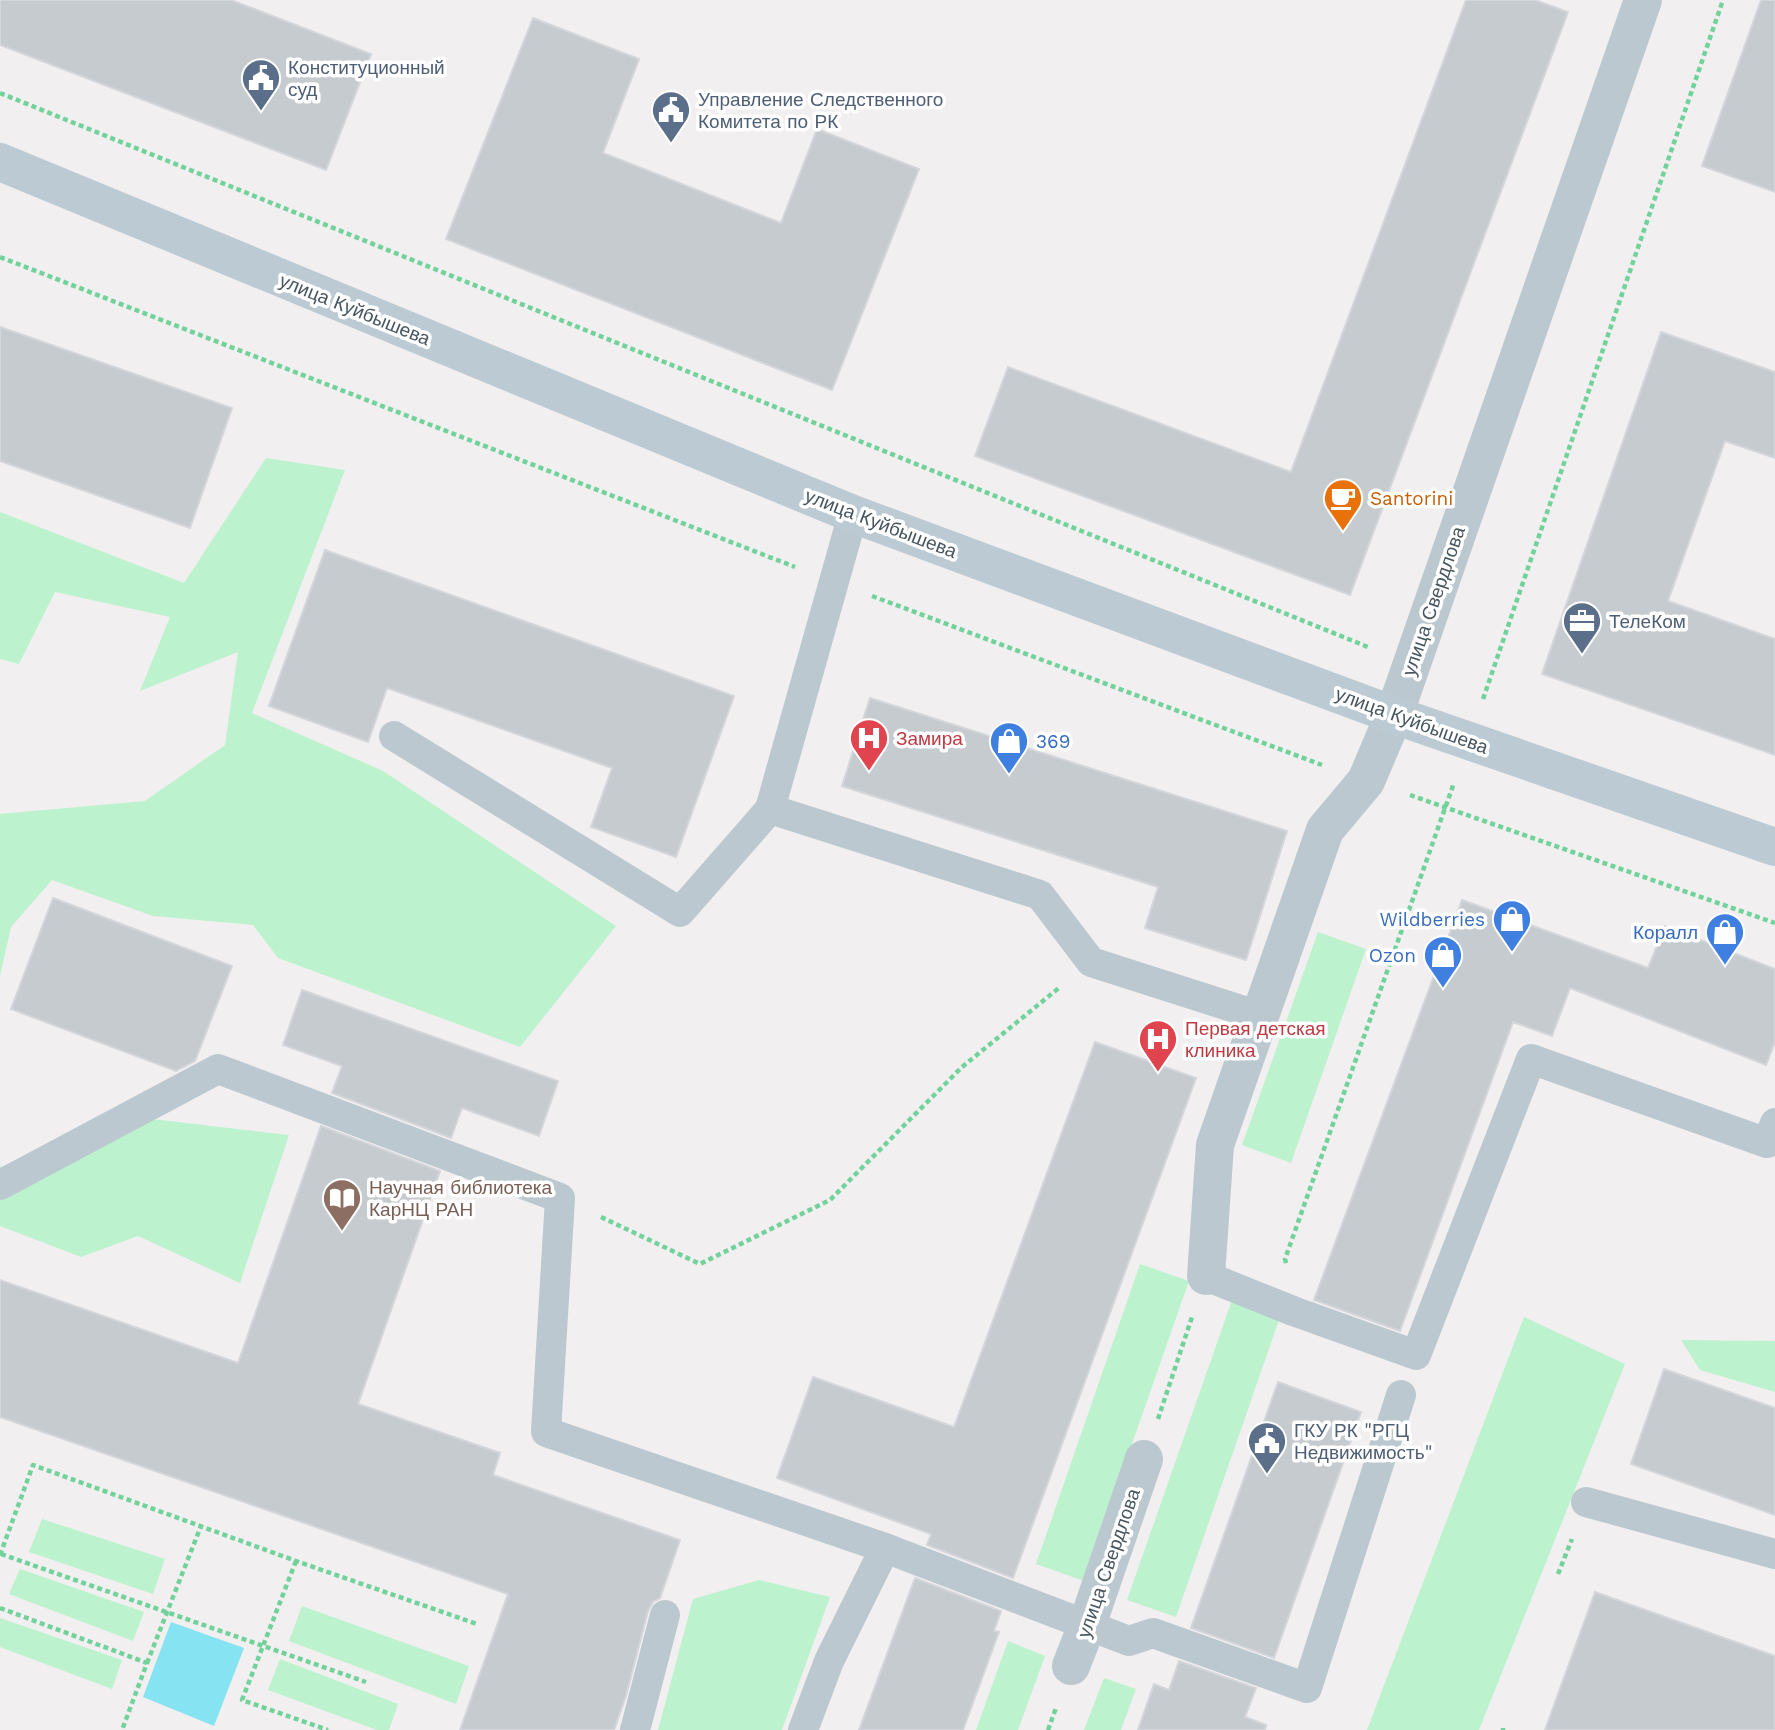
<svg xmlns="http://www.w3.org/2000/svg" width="1775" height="1730" font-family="'Work Sans',sans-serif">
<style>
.green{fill:#bcf2cd}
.water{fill:#86e3f1}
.building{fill:#c6cbcf;stroke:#d3d6db;stroke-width:2}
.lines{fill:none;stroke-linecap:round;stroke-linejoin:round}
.path{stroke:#71d29b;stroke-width:4.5;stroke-dasharray:5 3.5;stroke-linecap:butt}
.lane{stroke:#bcc8cf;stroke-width:30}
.street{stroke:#bcc8cf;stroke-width:38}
.secondary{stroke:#bccad4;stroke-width:38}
.labels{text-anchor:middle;stroke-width:7;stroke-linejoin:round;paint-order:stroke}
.service-label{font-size:19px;fill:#4e5e75;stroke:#fff;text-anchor:start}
.street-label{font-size:19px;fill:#46555e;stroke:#fff}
.food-label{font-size:19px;fill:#c56008;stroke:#fff;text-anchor:start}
.health-label{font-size:19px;fill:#be3a42;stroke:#fff;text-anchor:start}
.shop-label{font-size:19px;fill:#366cbe;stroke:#fff;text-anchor:end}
.education-label{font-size:19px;fill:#785e54;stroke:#fff;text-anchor:start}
</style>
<rect width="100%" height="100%" fill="#f2eff0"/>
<g class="green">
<path d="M266 458 345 470 252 713 383 771 616 926 520 1047 278 958 253 925 153 916 52 880 11 927 0 976V814L145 801 225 745 238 652 140 691 170 617 55 592 19 664 0 659V512L184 583Z"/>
<path d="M1318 932 1366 949 1291 1163 1242 1145Z"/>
<path d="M144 1118 289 1135 240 1283 138 1236 81 1257 0 1226V1166L26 1180Z"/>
<path d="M1140 1264 1189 1281 1084 1581 1036 1564Z"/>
<path d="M1232 1300 1280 1317 1176 1617 1127 1600Z"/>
<path d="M1524 1317 1625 1364 1479 1730H1367Z"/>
<path d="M1681 1340 1775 1341V1392L1700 1370Z"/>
<path d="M42 1519 165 1559 153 1594 29 1552Z"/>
<path d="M20 1569 144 1612 133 1641 9 1594Z"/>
<path d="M759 1580 830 1597 782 1730H658L693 1599Z"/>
<path d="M302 1606 469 1666 456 1704 289 1641Z"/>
<path d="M0 1618 122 1660 112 1689 0 1647Z"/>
<path d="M1008 1641 1045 1656 1018 1730H976Z"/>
<path d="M280 1659 398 1704 389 1730H377L268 1690Z"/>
<path d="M1104 1678 1136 1689 1121 1730H1084Z"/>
</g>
<path class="water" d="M171 1622 244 1648 214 1726 143 1697Z"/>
<g class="building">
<path d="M0 0H231L371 54 326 170 0 45Z"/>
<path d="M1466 0H1535L1568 12 1350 595 975 456 1008 367 1291 472Z"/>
<path d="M1761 0H1775V192L1702 166Z"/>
<path d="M533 18 639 59 603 153 781 223 817 129 919 169 832 390 446 239Z"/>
<path d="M0 327 232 408 190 528 0 461Z"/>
<path d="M1661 332 1775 372V458L1725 441 1668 601 1775 639V755L1542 674Z"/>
<path d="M325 550 734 696 676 857 591 827 612 768 387 688 368 742 269 706Z"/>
<path d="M870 698 1287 831 1246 960 1145 928 1158 887 842 786Z"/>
<path d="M53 898 232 966 195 1061 176 1071 11 1009Z"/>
<path d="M1462 900 1648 968 1665 926 1775 969V1042L1766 1065 1570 988 1552 1036 1513 1022 1400 1331 1314 1300Z"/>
<path d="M302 990 558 1081 539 1136 462 1108 451 1138 332 1093 342 1066 283 1045Z"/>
<path d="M1095 1042 1196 1078 1013 1578 927 1545 931 1534 777 1478 813 1377 954 1427Z"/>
<path d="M321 1126 440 1171 358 1404 500 1453 493 1475 680 1540 660 1598 653 1602 648 1611 626 1696 614 1730H460L508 1594 0 1417V1280L238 1363Z"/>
<path d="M1664 1369 1775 1408V1515L1631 1464Z"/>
<path d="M1278 1382 1361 1412 1274 1658 1191 1628Z"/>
<path d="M915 1578 1001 1611 994 1631 999 1632 963 1730H859Z"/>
<path d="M1595 1592 1775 1656V1730H1545Z"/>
<path d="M1179 1661 1256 1688 1245 1717 1266 1725 1265 1730H1138L1154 1684 1169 1690Z"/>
</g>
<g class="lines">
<g class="path">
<path d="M0 93 1368 647"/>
<path d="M0 257 795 567"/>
<path d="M872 596 1322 765"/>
<path d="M1483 699 1723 0"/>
<path d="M1410 795 1775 923"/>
<path d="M601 1217 700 1264 830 1200 962 1067 1060 987"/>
<path d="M1286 1263 1285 1259 1454 783"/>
<path d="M1158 1419 1192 1317"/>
<path d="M1 1554 366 1682"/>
<path d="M0 1555 33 1465 296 1561 477 1624"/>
<path d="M296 1561 242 1700 328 1730"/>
<path d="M1558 1574 1572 1539"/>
<path d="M0 1608 147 1663 122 1730"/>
<path d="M147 1663 201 1526"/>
<path d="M1048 1730 1056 1708"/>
<path d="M1503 1730V1728"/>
</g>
<g class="lane">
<path d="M853 514 770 809 1040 895 1091 962 1260 1016"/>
<path d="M394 736 680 912 770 809"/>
<path d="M0 1185 218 1069 560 1198 546 1432 885 1548 1129 1641 1153 1633 1307 1688 1401 1395"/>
<path d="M1206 1276 1293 1311 1416 1355 1531 1059 1767 1143 1775 1123"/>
<path d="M1586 1502 1775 1554"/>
<path d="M635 1730 665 1615"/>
<path d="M803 1730 829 1661 885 1548"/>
</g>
<g class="street">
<path d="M1206 1276 1215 1145 1325 830 1366 781 1394 715 1643 0"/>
<path d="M1071 1666 1087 1625 1144 1459"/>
</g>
<path class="secondary" d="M0 162 853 514 1394 715 1775 847"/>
</g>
<defs>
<g id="civic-pin" transform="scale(2.0125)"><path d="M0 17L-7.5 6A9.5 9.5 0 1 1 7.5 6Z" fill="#5c6f8a" stroke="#fff"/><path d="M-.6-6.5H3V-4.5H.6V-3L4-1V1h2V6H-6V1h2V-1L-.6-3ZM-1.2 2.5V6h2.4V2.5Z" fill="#fff"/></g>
<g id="cafe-pin" transform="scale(2.0125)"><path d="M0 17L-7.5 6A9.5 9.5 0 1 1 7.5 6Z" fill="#e8710a" stroke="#fff"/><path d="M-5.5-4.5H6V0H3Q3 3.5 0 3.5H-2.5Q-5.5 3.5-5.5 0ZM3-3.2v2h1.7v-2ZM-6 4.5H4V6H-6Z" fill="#fff"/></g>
<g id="office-pin" transform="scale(2.0125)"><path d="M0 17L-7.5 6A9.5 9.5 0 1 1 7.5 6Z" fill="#5c6f8a" stroke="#fff"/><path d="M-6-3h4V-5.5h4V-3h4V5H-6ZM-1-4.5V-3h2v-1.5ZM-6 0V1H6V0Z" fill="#fff"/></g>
<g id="hospital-pin" transform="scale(2.0125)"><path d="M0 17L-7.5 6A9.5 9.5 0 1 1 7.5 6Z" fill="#e0444e" stroke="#fff"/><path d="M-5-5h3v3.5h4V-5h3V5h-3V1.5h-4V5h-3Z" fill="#fff"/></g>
<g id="shop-pin" transform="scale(2.0125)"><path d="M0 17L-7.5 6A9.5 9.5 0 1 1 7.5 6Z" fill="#3f7fe0" stroke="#fff"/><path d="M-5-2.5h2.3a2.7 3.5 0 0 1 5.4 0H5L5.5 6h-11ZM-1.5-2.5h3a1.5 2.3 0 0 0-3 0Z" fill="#fff"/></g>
<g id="library-pin" transform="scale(2.0125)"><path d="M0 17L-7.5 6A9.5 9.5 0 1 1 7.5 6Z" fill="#8d6e63" stroke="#fff"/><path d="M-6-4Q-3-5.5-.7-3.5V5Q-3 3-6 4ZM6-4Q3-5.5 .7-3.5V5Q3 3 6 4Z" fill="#fff"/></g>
</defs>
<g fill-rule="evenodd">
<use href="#civic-pin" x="261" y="78"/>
<use href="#civic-pin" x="671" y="110"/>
<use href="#cafe-pin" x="1343" y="498"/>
<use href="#office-pin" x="1582" y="621"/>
<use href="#hospital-pin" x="869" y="738"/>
<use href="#shop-pin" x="1009" y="741"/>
<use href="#shop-pin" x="1512" y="919"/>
<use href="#shop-pin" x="1725" y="932"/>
<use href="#shop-pin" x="1443" y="955"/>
<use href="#hospital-pin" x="1158" y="1039"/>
<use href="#library-pin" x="342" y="1198"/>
<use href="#civic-pin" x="1267" y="1441"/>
</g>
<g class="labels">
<g class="service-label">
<text x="288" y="74">Конституционный<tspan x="288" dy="22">суд</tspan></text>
<text x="698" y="106">Управление Следственного<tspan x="698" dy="22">Комитета по РК</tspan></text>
<text x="1609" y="628">ТелеКом</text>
<text x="1294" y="1437">ГКУ РК "РГЦ<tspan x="1294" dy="22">Недвижимость"</tspan></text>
</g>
<g class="street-label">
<text transform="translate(355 309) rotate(22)" y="7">улица Куйбышева</text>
<text transform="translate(881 523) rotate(21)" y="7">улица Куйбышева</text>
<text transform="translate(1433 601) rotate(-71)" y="7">улица Свердлова</text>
<text transform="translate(1412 720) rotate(20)" y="7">улица Куйбышева</text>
<text transform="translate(1108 1563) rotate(-71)" y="7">улица Свердлова</text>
</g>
<g class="food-label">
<text x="1370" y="505">Santorini</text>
</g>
<g class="health-label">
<text x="896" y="745">Замира</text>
<text x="1185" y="1035">Первая детская<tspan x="1185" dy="22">клиника</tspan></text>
</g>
<g class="shop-label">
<text x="1036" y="748" text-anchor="start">369</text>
<text x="1485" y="926">Wildberries</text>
<text x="1698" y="939">Коралл</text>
<text x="1416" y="962">Ozon</text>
</g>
<g class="education-label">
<text x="369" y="1194">Научная библиотека<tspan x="369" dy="22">КарНЦ РАН</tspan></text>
</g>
</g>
</svg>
